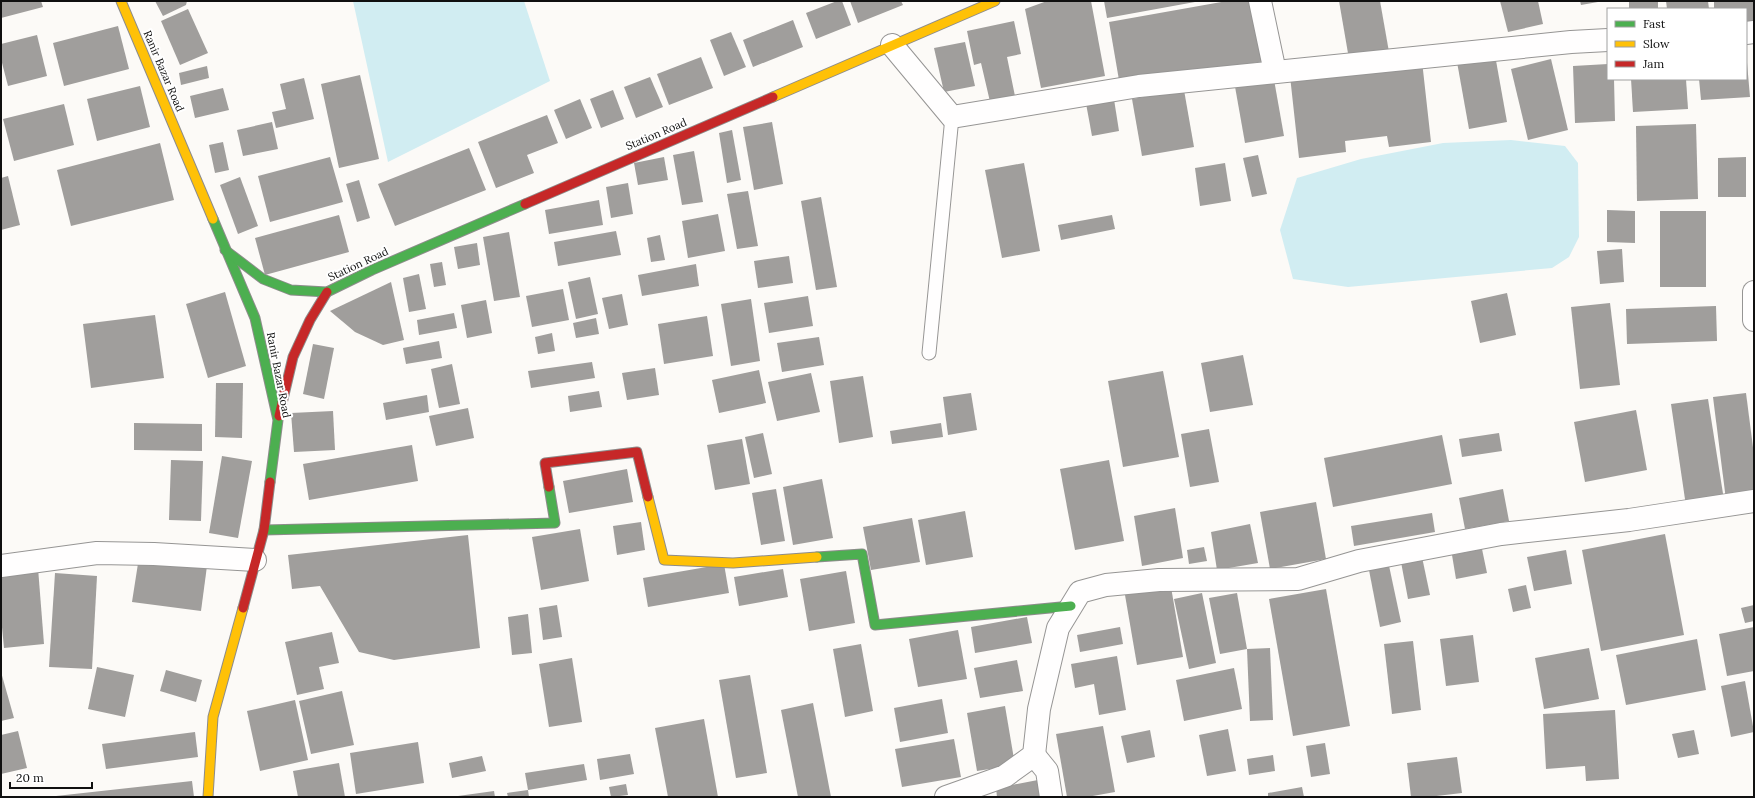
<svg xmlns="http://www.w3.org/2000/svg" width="1755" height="798" font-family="Lora,serif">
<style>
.water{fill:#d1edf2}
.building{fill:#a09e9c}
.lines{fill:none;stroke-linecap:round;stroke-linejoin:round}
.lane-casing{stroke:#969594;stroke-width:15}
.street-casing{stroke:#969594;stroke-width:24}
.fast-casing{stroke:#8d8c8b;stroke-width:11}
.slow-casing{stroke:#8d8c8b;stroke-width:11}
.jam-casing{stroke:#8d8c8b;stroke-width:11}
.lane{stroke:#fffefe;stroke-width:13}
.street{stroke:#fffefe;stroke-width:22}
.fast{stroke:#4caf50;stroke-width:9}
.slow{stroke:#ffc107;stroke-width:9}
.jam{stroke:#c62828;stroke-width:9}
.labels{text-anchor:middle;stroke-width:4;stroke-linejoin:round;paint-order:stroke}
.street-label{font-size:11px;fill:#101010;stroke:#fff}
</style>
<rect width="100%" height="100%" fill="#fcfaf7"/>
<g class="water">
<path d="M353 1H524L550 81 388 162Z"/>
<path d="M1511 140 1565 146 1578 163 1579 237 1569 257 1552 268 1348 287 1293 279 1280 230 1297 178 1361 159 1443 143Z"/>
</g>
<g class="building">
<path d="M1 1H41L43 7 1 18Z"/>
<path d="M155 1H187L186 5 163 16Z"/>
<path d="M837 1H842L851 25 816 39 806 13Z"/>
<path d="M850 1H901L903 5 858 23Z"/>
<path d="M1047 1H1091L1105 76 1041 88 1025 9Z"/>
<path d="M1104 1H1195V2L1107 18Z"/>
<path d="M1227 1H1254L1265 61 1120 86 1109 22Z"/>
<path d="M1339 1H1380L1389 52 1349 59Z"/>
<path d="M1500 1H1538L1543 24 1508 32Z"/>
<path d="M1580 1H1598V2L1581 5Z"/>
<rect x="1629" y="1" width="29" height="8"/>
<path d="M1666 1H1708L1709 9H1667Z"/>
<path d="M1714 1H1754V24L1746 25V9H1714Z"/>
<path d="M188 9 208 53 180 65 161 21Z"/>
<path d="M793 20 803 47 753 67 743 40Z"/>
<path d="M1014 21 1021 54 1007 57 1016 101 991 106 981 63 974 65 967 31Z"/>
<path d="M118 26 129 69 64 86 53 43Z"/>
<path d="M731 32 746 67 724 76 710 40Z"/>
<path d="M37 35 47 76 8 86 1 59V44Z"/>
<path d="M965 42 975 86 944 92 934 48Z"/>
<path d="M1746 51 1750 97 1701 100 1699 79H1746Z"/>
<path d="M1495 55 1507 122 1469 129 1457 62Z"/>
<path d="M701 57 713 88 669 105 657 74Z"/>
<path d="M1551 59 1568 130 1528 140 1511 69Z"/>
<path d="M1422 61 1431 142 1389 147 1387 136 1345 141 1346 152 1299 158 1290 76Z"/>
<path d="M1608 64V79H1614L1615 121 1575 123 1573 66Z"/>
<path d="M207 66 209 78 181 85 179 73Z"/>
<path d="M1273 74 1284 136 1245 143 1234 81Z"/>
<path d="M360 75 379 159 339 168 321 84Z"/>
<path d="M650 77 663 107 636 118 624 87Z"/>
<path d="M304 78 314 119 276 128 272 112 286 109 280 84Z"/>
<path d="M1631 79H1686L1688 109 1633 112Z"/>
<path d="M140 86 150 127 97 141 87 99Z"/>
<path d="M223 88 229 110 195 118 190 96Z"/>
<path d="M613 90 624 119 601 128 590 99Z"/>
<path d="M1184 90 1194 147 1142 156 1132 99Z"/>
<path d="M1113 93 1119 131 1092 136 1085 98Z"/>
<path d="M580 99 592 128 566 139 554 110Z"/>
<path d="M64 104 74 145 14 161 3 119Z"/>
<path d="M547 115 558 143 527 155 534 173 496 188 478 142Z"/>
<path d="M272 122 278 149 243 156 237 130Z"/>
<path d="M772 122 783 184 754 190 743 127Z"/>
<path d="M1696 124 1698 199 1637 201 1636 126Z"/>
<path d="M732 130 741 180 727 183 719 133Z"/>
<path d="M223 142 229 170 215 173 209 145Z"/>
<path d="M160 143 174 200 71 226 57 170Z"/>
<path d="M469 148 486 190 395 226 378 184Z"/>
<path d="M694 151 703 202 682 205 673 155Z"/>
<path d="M1258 155 1267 194 1252 197 1243 158Z"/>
<path d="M330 157 343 202 270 222 258 176Z"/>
<path d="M664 157 668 180 638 185 634 163Z"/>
<path d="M1746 157V197H1718V158Z"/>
<path d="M1024 163 1040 251 1002 258 985 170Z"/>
<path d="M1225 163 1231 201 1200 206 1195 168Z"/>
<path d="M8 176 20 225 1 230V178Z"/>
<path d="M240 177 258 226 238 234 220 185Z"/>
<path d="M359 180 370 218 357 222 346 184Z"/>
<path d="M628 183 633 214 611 218 606 187Z"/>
<path d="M748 191 758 246 737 249 727 194Z"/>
<path d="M821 197 837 287 816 290 801 201Z"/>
<path d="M599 200 603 225 549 234 545 210Z"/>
<path d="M1607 210 1635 211V243L1607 242Z"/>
<rect x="1660" y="211" width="46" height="76"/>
<path d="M718 214 725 251 688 258 682 221Z"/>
<path d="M339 215 349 252 265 275 255 238Z"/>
<path d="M1112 215 1115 229 1061 240 1058 225Z"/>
<path d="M616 231 621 255 558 266 554 242Z"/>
<path d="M509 232 520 297 494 301 483 237Z"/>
<path d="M660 235 665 260 651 262 647 238Z"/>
<path d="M477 243 480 265 458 269 454 247Z"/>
<path d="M1622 249 1624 282 1600 284 1597 251Z"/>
<path d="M789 256 793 283 758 288 754 261Z"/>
<path d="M442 262 446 285 434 287 430 264Z"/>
<path d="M696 264 699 286 642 296 638 275Z"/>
<path d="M419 274 426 309 409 312 403 278Z"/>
<path d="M590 277 598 314 576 319 568 282Z"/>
<path d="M391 282 404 340 383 345 355 332 330 311Z"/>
<path d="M563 289 569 320 532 327 526 296Z"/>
<path d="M225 292 246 366 208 378 186 304Z"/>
<path d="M1507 293 1516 335 1480 343 1471 301Z"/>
<path d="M622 294 628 325 609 329 602 298Z"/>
<path d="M808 296 813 326 769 333 764 303Z"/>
<path d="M751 299 760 361 731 366 721 304Z"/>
<path d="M486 300 492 333 467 338 461 305Z"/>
<path d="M1610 303 1620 385 1580 389 1571 307Z"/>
<path d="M1716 306 1717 341 1627 344 1626 309Z"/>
<path d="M454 313 457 328 419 335 417 320Z"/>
<path d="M155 315 164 378 91 388 83 324Z"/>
<path d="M707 316 713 356 664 364 658 324Z"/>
<path d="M596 318 599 334 576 338 573 323Z"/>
<path d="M552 333 555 351 538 354 535 337Z"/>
<path d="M819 337 824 365 782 372 777 343Z"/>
<path d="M439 341 442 358 406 364 403 348Z"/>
<path d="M313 344 334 348 324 399 303 394Z"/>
<path d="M1243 355 1253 405 1210 412 1201 363Z"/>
<path d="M592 362 595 378 531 388 528 371Z"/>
<path d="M452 364 460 404 439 408 431 369Z"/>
<path d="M655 368 659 395 627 400 622 373Z"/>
<path d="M759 370 766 403 719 413 712 380Z"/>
<path d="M1163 371 1179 457 1123 467 1108 381Z"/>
<path d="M811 373 820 412 777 421 768 382Z"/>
<path d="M863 376 873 437 839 443 830 381Z"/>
<path d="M216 383H243L242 438 215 437Z"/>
<path d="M599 391 602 407 570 412 568 396Z"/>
<path d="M971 393 977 430 948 435 943 397Z"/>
<path d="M1746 393 1754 455V496L1726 500 1713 397Z"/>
<path d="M427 395 429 412 386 420 383 403Z"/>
<path d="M1708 399 1724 500 1686 506 1671 404Z"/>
<path d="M468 408 474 438 436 446 429 416Z"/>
<path d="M1636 410 1647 470 1585 482 1574 422Z"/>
<path d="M333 411 335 450 294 452 291 413Z"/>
<path d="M134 423 202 424V451L134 450Z"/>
<path d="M941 423 943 437 892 444 890 431Z"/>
<path d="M1209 429 1219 482 1190 487 1181 434Z"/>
<path d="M763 433 772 474 754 478 745 437Z"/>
<path d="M1499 433 1502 451 1462 457 1459 439Z"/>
<path d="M1442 435 1452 484 1333 507 1324 458Z"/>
<path d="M742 439 750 484 715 490 707 445Z"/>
<path d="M412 445 418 481 309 500 303 464Z"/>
<path d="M222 456 252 461 238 538 209 533Z"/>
<path d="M171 460 203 461 201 521 169 520Z"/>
<path d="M1109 460 1124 541 1075 550 1060 469Z"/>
<path d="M627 469 633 502 569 513 563 481Z"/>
<path d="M822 479 833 538 793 545 783 487Z"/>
<path d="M776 489 785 541 761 545 752 493Z"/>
<path d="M1503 489 1509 521 1465 529 1459 498Z"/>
<path d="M1316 502 1326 559 1270 569 1260 512Z"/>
<path d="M1175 508 1183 558 1142 566 1134 516Z"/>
<path d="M965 511 973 557 926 565 918 520Z"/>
<path d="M1432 513 1435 532 1354 546 1351 526Z"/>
<path d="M912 518 920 562 871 570 863 527Z"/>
<path d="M641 522 645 550 617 555 613 526Z"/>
<path d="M1250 524 1258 563 1217 570 1211 532Z"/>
<path d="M580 529 589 581 541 590 532 537Z"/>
<path d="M1665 534 1684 635 1601 651 1582 550Z"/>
<path d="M468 535 480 648 394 660 359 652 320 586 292 589 288 555Z"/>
<path d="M1204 547 1207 561 1189 564 1187 550Z"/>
<path d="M1482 549 1487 573 1456 579 1452 555Z"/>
<path d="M1566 550 1572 584 1534 591 1527 557Z"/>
<path d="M139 557 207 566 201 611 132 602Z"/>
<path d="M1422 557 1430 595 1408 599 1401 562Z"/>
<path d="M1388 561 1401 622 1380 627 1368 565Z"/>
<path d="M724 564 729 593 648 607 643 578Z"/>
<path d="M38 568 44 644 4 648 1 617V572Z"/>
<path d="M783 569 788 597 739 606 734 577Z"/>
<path d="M846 571 855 623 809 631 800 579Z"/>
<path d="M55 573 97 576 92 669 49 667Z"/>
<path d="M1526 585 1531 608 1513 612 1508 589Z"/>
<path d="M1171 587 1183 657 1137 665 1125 595Z"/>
<path d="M1326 589 1350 726 1293 736 1269 599Z"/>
<path d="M1202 593 1216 663 1189 669 1174 599Z"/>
<path d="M1237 593 1247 649 1220 654 1209 598Z"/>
<path d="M557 605 562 637 543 640 539 608Z"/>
<path d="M1754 605V621L1745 623 1741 608Z"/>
<path d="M528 614 532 653 512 655 508 617Z"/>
<path d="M1027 617 1032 643 975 653 971 627Z"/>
<path d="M1120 627 1123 644 1080 652 1077 635Z"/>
<path d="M1754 627V671L1727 676 1719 634Z"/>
<path d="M958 630 967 679 918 687 909 639Z"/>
<path d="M332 632 339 663 319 667 324 689 297 695 285 642Z"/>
<path d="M1473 635 1479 682 1446 686 1440 639Z"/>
<path d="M1697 639 1706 690 1626 705 1616 655Z"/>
<path d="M1413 641 1421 710 1392 714 1384 644Z"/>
<path d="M861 644 873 711 845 717 833 649Z"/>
<path d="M1270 648 1273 720 1250 721 1247 649Z"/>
<path d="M1589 648 1599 699 1544 709 1535 658Z"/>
<path d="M1117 656 1126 710 1099 715 1094 684 1075 688 1071 664Z"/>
<path d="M572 658 582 722 549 727 539 664Z"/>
<path d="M1017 660 1023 691 980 698 974 668Z"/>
<path d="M97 667 134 675 125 717 88 709Z"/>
<path d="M1234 668 1242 709 1184 721 1176 680Z"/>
<path d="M166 670 202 680 196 702 160 691Z"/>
<path d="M1 672 14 718 1 721Z"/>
<path d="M750 675 767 773 736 778 719 680Z"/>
<path d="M1745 681 1754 732 1731 737 1721 686Z"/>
<path d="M342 691 354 745 311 754 299 701Z"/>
<path d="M942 699 948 733 900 742 894 708Z"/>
<path d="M295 700 308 760 260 771 247 711Z"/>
<path d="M813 703 831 797H798L781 710Z"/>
<path d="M1005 706 1015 765 977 771 967 713Z"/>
<path d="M1615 710 1619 779 1586 781 1585 766 1546 769 1543 714Z"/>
<path d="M704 719 718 797H668L655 728Z"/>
<path d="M1103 726 1115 792 1087 797H1067L1056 734Z"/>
<path d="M1228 729 1236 771 1207 776 1199 735Z"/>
<path d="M1150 730 1155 757 1127 763 1121 736Z"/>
<path d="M1694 730 1699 754 1678 758 1672 734Z"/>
<path d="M18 731 27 768 1 774V735Z"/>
<path d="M195 732 198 757 106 769 102 744Z"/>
<path d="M954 739 961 777 902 787 895 749Z"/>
<path d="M418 742 424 783 356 794 350 753Z"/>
<path d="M1325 743 1330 774 1311 777 1306 746Z"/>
<path d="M630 754 634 774 600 780 597 759Z"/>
<path d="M1273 755 1275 771 1249 775 1247 759Z"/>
<path d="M482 756 486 771 452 778 449 763Z"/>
<path d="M1457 757 1462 793 1428 797H1411L1407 763Z"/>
<path d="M339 763 345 797H298L293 771Z"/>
<path d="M584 764 587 780 528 790 525 773Z"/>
<path d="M1043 779 1046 797H997L996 788Z"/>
<path d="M192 781 194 797H56V796Z"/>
<path d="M626 784 628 795 611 797 609 787Z"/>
<path d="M1302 787 1304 797H1268V793Z"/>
<path d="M528 790 529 797H508L507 793Z"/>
<path d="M494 791 495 797H458V796Z"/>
</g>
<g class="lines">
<g class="lane-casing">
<path id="lane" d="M929 353 952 117"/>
</g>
<g class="street-casing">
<g id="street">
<path d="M1260 1 1275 72"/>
<path d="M1746 33 1754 32"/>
<path d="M892 45 952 117 1139 86 1571 42 1608 40"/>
<path d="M1754 292V320"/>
<path d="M1 566 97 553 154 554 255 560"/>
<path d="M1034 755 1047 771 1051 797"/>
<path d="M946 797 1005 776 1034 755 1039 709 1058 628 1080 592 1106 585 1159 580 1298 579 1359 561 1501 534 1629 520 1754 501"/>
</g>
</g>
<g class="fast-casing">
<g id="fast">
<path d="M213 219 255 318 278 420 270 482"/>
<path d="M225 250 263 279 291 290 327 292 372 270 525 204"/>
<path d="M264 530 555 523 549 487"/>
<path d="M817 557 862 554 875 625 1071 606"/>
</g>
</g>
<g class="slow-casing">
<g id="slow">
<path d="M121 1 213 219"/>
<path d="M773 97 995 1"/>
<path d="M648 497 664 560 733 563 817 557"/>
<path d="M208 797 213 717 243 608"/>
</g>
</g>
<g class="jam-casing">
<g id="jam">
<path d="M525 204 773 97"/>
<path d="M279 416 293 357 310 320 327 292"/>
<path d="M549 487 545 463 637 452 648 497"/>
<path d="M243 608 264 530 270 482"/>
</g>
</g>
<use href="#lane" class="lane"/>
<use href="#street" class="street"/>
<use href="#fast" class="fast"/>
<use href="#slow" class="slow"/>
<use href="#jam" class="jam"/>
</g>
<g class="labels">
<g class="street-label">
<text transform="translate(164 71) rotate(67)" y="4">Ranir Bazar Road</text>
<text transform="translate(656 134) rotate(-23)" y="4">Station Road</text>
<text transform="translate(358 264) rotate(-25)" y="4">Station Road</text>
<text transform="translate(279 375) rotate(79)" y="4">Ranir Bazar Road</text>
</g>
</g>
<rect width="1755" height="798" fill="none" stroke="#101010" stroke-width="4"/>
<rect x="1607" y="8" width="140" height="72" fill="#ffffff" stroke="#9f9f9f"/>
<rect x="1615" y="21" width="20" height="6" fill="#4caf50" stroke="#9f9f9f"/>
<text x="1643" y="28" font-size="12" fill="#101010">Fast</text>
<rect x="1615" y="41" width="20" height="6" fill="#ffc107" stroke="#9f9f9f"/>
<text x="1643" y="48" font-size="12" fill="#101010">Slow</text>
<rect x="1615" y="61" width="20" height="6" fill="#c62828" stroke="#9f9f9f"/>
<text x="1643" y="68" font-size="12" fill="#101010">Jam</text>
<path d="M10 782v6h82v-6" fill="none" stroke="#101010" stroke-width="2"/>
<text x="16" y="782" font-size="12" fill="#101010" stroke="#ffffff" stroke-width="3" paint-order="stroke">20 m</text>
</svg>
